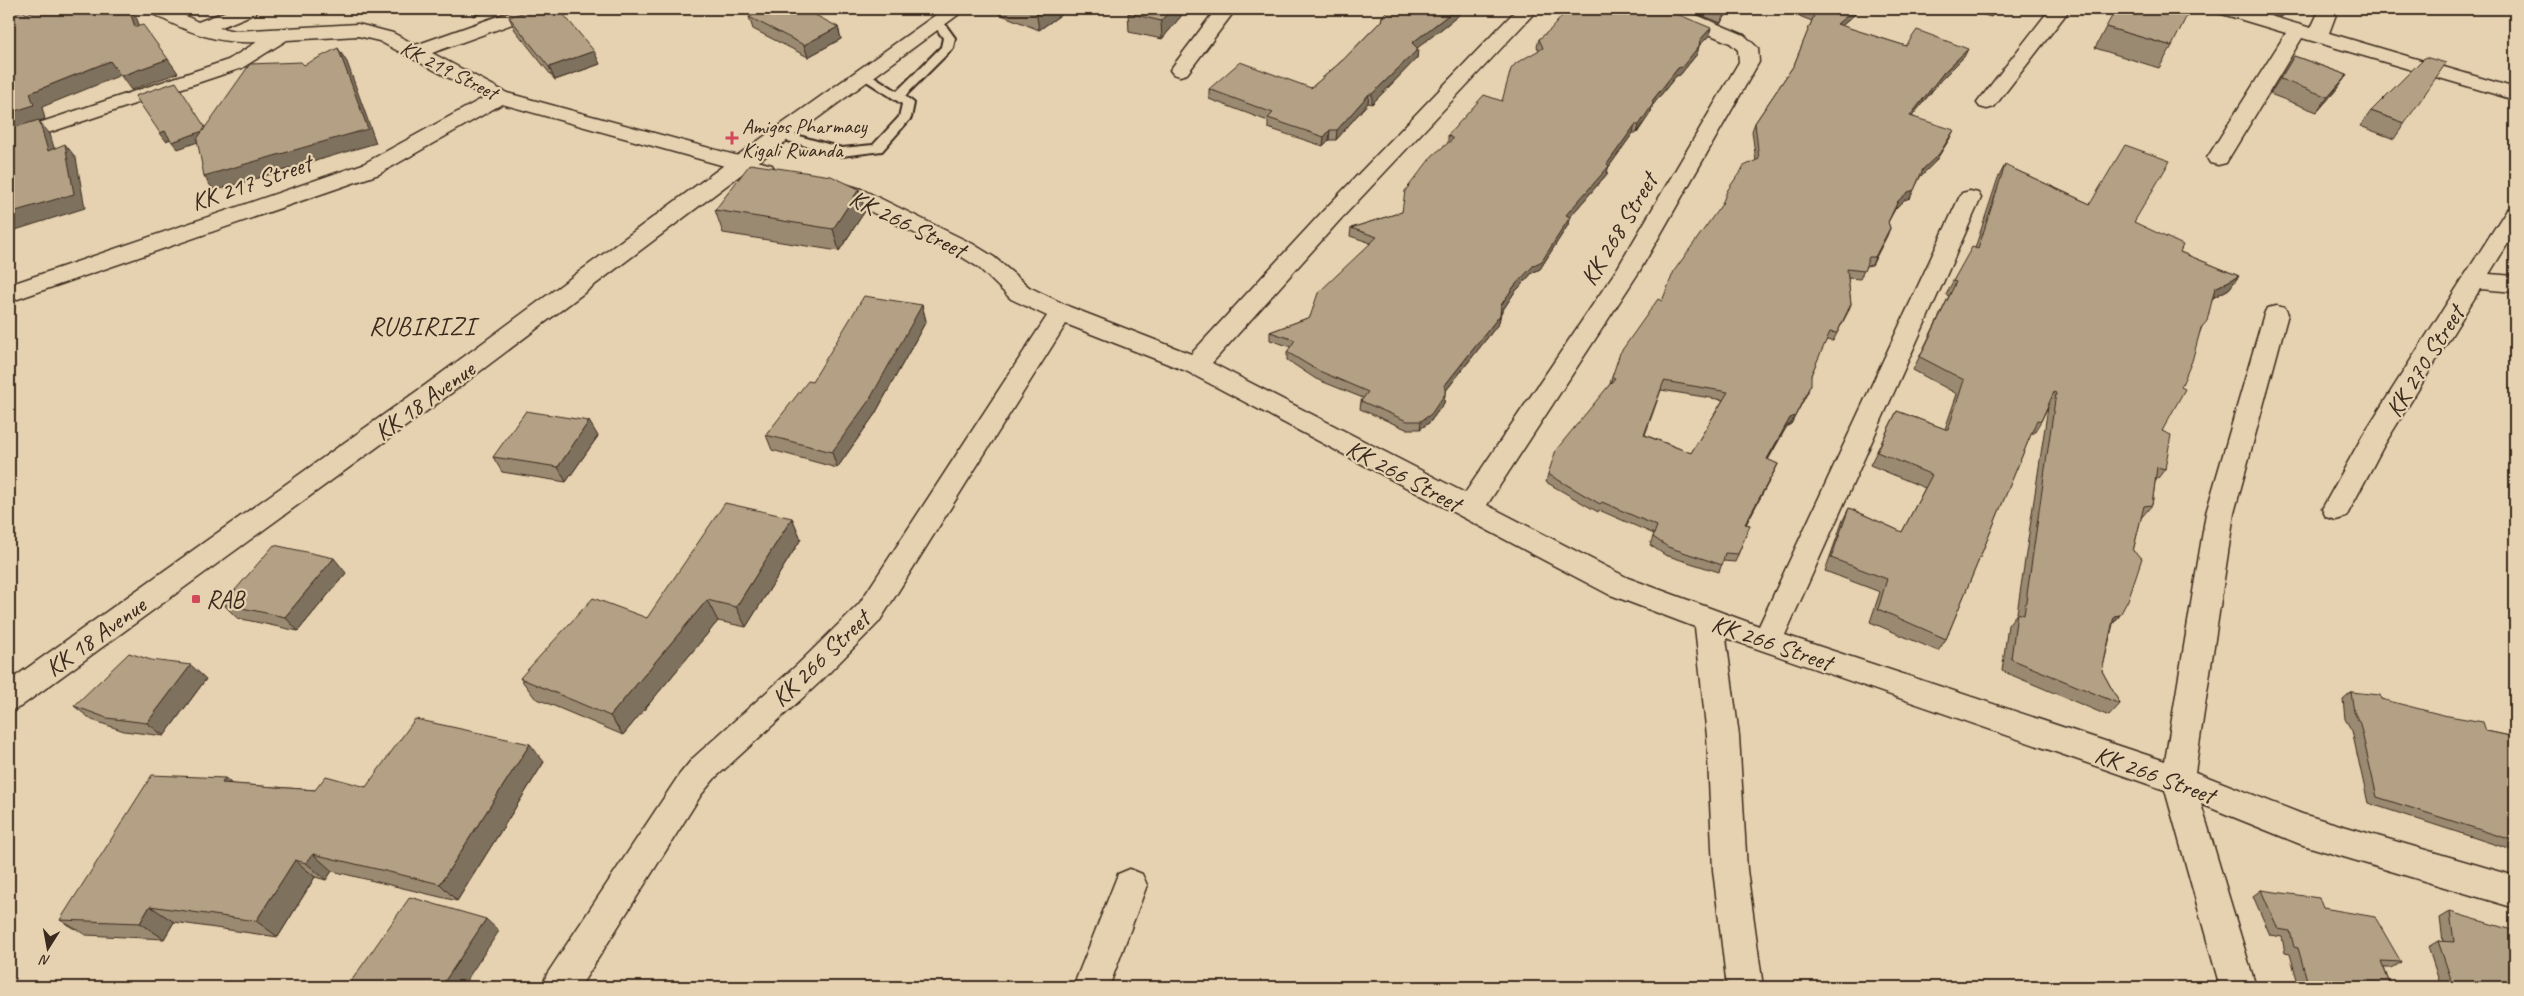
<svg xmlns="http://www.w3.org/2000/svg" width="2524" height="996" font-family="Caveat,sans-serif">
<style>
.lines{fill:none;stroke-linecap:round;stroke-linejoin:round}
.service-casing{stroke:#3b2a1e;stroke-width:4}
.minor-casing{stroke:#3b2a1e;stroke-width:3}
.secondary-casing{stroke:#3b2a1e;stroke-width:3}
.service{fill:#e6d2b0;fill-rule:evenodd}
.minor{fill:#e6d2b0;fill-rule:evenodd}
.secondary{fill:#e6d2b0;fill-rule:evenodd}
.wall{fill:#9b8a72;stroke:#3b2a1e;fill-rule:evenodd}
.shaded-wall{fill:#7e715d;stroke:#3b2a1e}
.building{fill:#b4a185;stroke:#3b2a1e;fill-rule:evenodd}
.poi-dot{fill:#d1495b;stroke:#e6d2b0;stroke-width:2}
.labels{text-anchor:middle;stroke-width:4.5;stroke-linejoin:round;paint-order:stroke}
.far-street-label{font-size:21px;fill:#3b2a1e;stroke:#e6d2b0}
.far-poi-label{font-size:21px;fill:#3b2a1e;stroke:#e6d2b0;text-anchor:start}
.street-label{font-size:25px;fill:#3b2a1e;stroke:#e6d2b0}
.poi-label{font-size:25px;fill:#3b2a1e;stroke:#e6d2b0;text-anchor:start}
.neighbourhood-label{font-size:26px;letter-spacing:1px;fill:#3b2a1e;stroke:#e6d2b0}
</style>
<rect width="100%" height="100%" fill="#e6d2b0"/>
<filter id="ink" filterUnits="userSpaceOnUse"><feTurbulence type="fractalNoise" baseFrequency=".02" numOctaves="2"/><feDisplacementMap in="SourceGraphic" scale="10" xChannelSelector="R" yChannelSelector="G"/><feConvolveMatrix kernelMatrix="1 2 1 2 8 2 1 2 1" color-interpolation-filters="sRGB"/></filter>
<g filter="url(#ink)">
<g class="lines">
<g class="service-casing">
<path id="service" d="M938 19 942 20 955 38 953 48 905 96 914 103 911 118 882 151 842 156 777 138 775 135 781 131 842 148 873 145 899 117 902 104 857 75 863 71 867 72 897 91 941 47 943 38 932 22Z"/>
</g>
<g class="minor-casing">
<g id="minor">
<path d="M9 9H38L35 13 9 21Z"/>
<path d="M148 9H172L198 22 232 9H258L256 13 219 28 236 31 358 24 393 33 416 45 518 9H545L543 13 432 53 507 93 772 165 775 170 772 175 764 177 502 104 379 174 9 302V285L363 164 485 97 379 41 358 36 287 40 242 68 9 146V133L228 60 257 42C215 44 188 32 151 13Z"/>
<path d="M1216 9H1236L1187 74 1180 76 1173 74 1170 70Z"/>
<path d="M1517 9H1538L1339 221 1212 363 1465 493 1617 269 1739 62 1738 50 1730 43 1659 13 1656 9H1682L1744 35 1758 48 1759 62 1639 272 1487 505 1628 578 1759 626 1959 198 1962 193 1970 191 1978 193 1981 198 1785 635 2165 761 2206 513 2264 314 2267 308 2276 306 2285 308 2288 314 2234 513 2195 772 2302 814 2515 876V908L2300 844 2201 804 2256 987H2220L2165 790 1726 638 1739 736 1747 870 1763 987H1727L1713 870 1707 736 1695 627 1608 594 1186 371 1066 324 879 622 820 682 715 778 701 795 580 987H542L547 974 679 775 693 758 798 664 859 604 1047 316 1011 299 978 267 957 254 845 199 820 191 817 186 820 181 828 179 861 189 973 244 994 257 1029 287 1070 307 1191 354 1323 211Z"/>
<path d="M2050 9H2070L1994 107 1987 109 1980 107 1977 103 1980 99Z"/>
<path d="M2216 9H2246L2311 28 2320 9H2338L2329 33 2515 88V100L2302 38 2226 163 2218 165 2210 163 2207 158 2286 33 2219 13Z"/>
<path d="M2515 207V232L2489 274 2515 276V292L2480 289 2383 447 2346 517 2336 520 2326 517 2322 509 2363 435 2507 209Z"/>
<path d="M1130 869 1142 874 1147 885 1109 987H1073L1118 874Z"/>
</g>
</g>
<g class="secondary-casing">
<path id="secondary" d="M944 9H966L747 170 442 400 20 707 9 711V681L424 386 731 160Z"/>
</g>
<use href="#service" class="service"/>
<use href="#minor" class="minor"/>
<use href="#secondary" class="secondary"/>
</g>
<g class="wall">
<path d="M987 9H1069L1039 30Z"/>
<path d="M1132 9H1187L1162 39 1129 32 1128 13Z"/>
<path d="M1377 9H1465L1458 16 1417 48 1418 49 1417 58 1372 104 1368 103 1336 140H1329L1323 146 1268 128V121L1209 99V89L1311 88 1344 59 1381 21 1382 16 1387 11Z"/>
<path d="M1686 9H1730L1721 23Z"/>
<path d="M1790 9H1857L1855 14 1842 26 1906 46 1964 57 1940 81 1912 116 1950 138 1935 162 1920 177 1910 198 1904 200 1895 209 1888 222 1890 228 1872 265 1866 266 1860 279 1848 278 1851 304 1848 312 1833 341 1826 340 1811 375 1808 392 1791 424 1787 426 1768 460 1778 464 1774 472 1746 524 1750 525 1735 562 1723 561 1719 572 1665 555 1650 545 1654 534 1599 510 1598 512 1546 482 1548 474 1610 384 1612 377 1756 161 1752 131 1755 123 1794 65 1812 21 1789 12ZM1661 390 1723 400 1691 453 1645 435Z"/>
<path d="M1963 9H1999L1991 17Z"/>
<path d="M2255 9H2286L2281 17Z"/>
<path d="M509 17 600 64 555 80 515 30Z"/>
<path d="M749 17 838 27 841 39 808 57 753 29Z"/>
<path d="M2106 27 2172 46 2159 68 2095 48Z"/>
<path d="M1709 36 1699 46 1697 54 1680 75 1676 76 1652 106 1651 112 1637 133H1633L1608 168 1607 174 1569 218 1568 225 1540 269 1532 273 1514 293 1501 313 1499 323 1445 392 1444 403 1430 422 1420 429H1406L1360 409 1361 401 1363 398 1316 379 1287 360V352L1291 347 1270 340V332L1310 317 1371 243 1350 236 1351 228 1402 212 1448 144V135L1502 101 1539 50 1537 47 1539 39Z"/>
<path d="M2294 56 2347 75 2336 90 2317 112 2270 94Z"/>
<path d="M2371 111 2405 123 2394 139 2360 126Z"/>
<path d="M2005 165 2090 204 2134 222 2180 252 2239 276 2229 289 2213 298 2162 431 2165 469 2155 482 2152 505 2141 518 2133 551 2120 615 2113 624 2102 671 2120 704 2109 716 2002 671 2008 625 2017 613 2048 407 2041 421 2033 434H2031L1946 639 1938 651 1870 622 1880 592 1825 571 1843 520 1849 508 1902 532 1925 488 1870 465 1897 411 1945 429 1957 394 1913 370 1949 296 1946 295 1953 281 1975 248 1998 178Z"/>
<path d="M715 210 865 211 839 251 723 233Z"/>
<path d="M922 305 926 321 875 414 837 468 772 450 766 435 812 382Z"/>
<path d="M598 436 566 482 502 472 493 457Z"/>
<path d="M792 518 801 539 746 627 718 621 623 735 535 698 520 678 647 618Z"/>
<path d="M346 573 298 631 237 618 223 604Z"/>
<path d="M206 679 164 736 124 731 92 720 74 706Z"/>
<path d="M2351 692 2381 699 2486 731 2515 737V851L2368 803 2352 731 2345 719 2343 699Z"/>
<path d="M544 762 457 901 332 871 326 880 315 877 278 937 174 922 164 939 86 935 60 920 225 778 232 784 315 790 366 787Z"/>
<path d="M2261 890 2323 908 2401 962 2391 968H2384L2391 987H2299L2290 954 2285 953 2282 937 2270 935 2253 896Z"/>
<path d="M2450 912 2515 987H2441L2428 947 2438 941 2443 942 2440 918Z"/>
</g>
<g class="shaded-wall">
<path d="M129 9H130L137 19 145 41 135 27Z"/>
<path d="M469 9H496L473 16Z"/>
<path d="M1040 9H1069L1039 30 1036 11Z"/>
<path d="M1171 9H1187L1162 39 1161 21Z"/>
<path d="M1456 9H1465L1458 16 1411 53 1412 43Z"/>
<path d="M1727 9H1730L1721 23 1723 15Z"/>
<path d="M1855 9H1857L1855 14 1835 32 1837 24Z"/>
<path d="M1994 9H1999L1991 17Z"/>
<path d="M838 27 841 39 808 57 804 45Z"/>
<path d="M1711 28 1709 36 1699 46 1697 54 1680 75 1676 76 1652 106 1651 112 1637 133 1639 125 1652 101 1700 40Z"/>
<path d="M338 48 347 62 376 143 214 191 204 176Z"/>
<path d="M1418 49 1417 58 1372 104V94Z"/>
<path d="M1968 49 1964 57 1940 81 1906 124 1910 116 1944 72Z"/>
<path d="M594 51 600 64 555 80 549 67Z"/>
<path d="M168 59 178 73 131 90 121 76Z"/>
<path d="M110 61 121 75 42 107 45 119 39 121 50 134 59 165 9 131V113L30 93Z"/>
<path d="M2347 75 2336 90 2317 112 2328 97Z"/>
<path d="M1369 94 1368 103 1336 140 1337 130Z"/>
<path d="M1635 125 1633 133 1608 168 1607 174 1569 218 1568 225 1540 269 1532 273 1514 293 1500 314 1501 305 1515 285 1566 215 1607 164Z"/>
<path d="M207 129 212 137 178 149 172 142Z"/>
<path d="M1330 130 1329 140 1323 146 1324 137Z"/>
<path d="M1954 130 1950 138 1935 162 1920 177 1910 198 1904 200 1895 209 1884 230 1898 201Z"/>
<path d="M165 131 171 139 166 141 160 133Z"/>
<path d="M65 144 76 158 85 208 9 232V213Z"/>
<path d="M859 189 865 211 839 251 833 229Z"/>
<path d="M1890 228 1887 236 1872 265 1875 257Z"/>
<path d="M2239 276 2229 289 2206 301 2215 288Z"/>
<path d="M922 305 926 321 875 414 837 468 832 452Z"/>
<path d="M1500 315 1499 323 1444 393 1445 385Z"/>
<path d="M1811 384 1791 424 1787 426 1763 467 1767 459 1790 418Z"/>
<path d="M1445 394 1444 403 1430 422 1420 429 1421 421Z"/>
<path d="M589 421 598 436 566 482 558 467Z"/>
<path d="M1778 464 1774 472 1742 532 1745 524Z"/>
<path d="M792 518 801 539 746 627 736 607Z"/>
<path d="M334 558 346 573 298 631 285 617Z"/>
<path d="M707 600 718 621 623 735 610 716Z"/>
<path d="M2120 615 2109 628 2114 616Z"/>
<path d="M191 665 206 679 164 736 147 723Z"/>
<path d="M530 744 544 762 457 901 440 884Z"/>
<path d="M225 778 245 796 222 783Z"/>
<path d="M313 854 332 871 326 880 306 863Z"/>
<path d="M295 860 315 877 278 937 256 921Z"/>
<path d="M150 906 174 922 164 939 140 923Z"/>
<path d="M486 919 499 931 462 987H441Z"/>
</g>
<g class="building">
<path d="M43 9H103L105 12 115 9H129L135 27 143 25 168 59 121 76 110 61 30 93 34 105 9 113V15L23 10 26 14Z"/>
<path d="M535 9H559L594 51 549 67 509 17Z"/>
<path d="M765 9H804L838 27 804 45 749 17Z"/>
<path d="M1030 9H1040L1036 11Z"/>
<path d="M1132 9H1171L1161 21 1128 13Z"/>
<path d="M1390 9H1456L1412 43 1418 49 1372 94H1369L1337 130H1330L1324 137 1268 118 1273 113 1209 89 1240 62 1311 88 1344 59 1385 17 1382 16Z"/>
<path d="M1568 9H1665L1711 28 1700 40 1699 46 1682 67 1678 68 1652 101 1653 104 1639 125H1635L1607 164 1609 166 1566 215 1570 217 1542 261 1534 265 1515 285 1501 305 1500 315 1445 385V394L1431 414 1421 421H1407L1361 401 1368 392 1317 370 1287 352 1295 340 1270 332 1310 317 1318 293 1377 237 1351 228 1402 212 1405 191 1433 155 1453 139 1448 135 1484 95 1502 101 1511 69 1516 63 1543 48 1539 39 1551 29Z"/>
<path d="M1707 9H1727L1723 15Z"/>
<path d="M1804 9H1855L1837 24 1906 46 1917 30 1968 49 1944 72 1910 116 1954 130 1939 154 1923 169 1914 190 1908 192 1898 201 1888 222 1890 228 1875 257H1869L1864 271 1847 269 1851 304 1837 333 1830 332 1811 375V384L1795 416 1790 418 1767 459 1778 464 1745 524 1750 525 1738 554 1725 553 1722 565 1668 547 1653 537 1657 526 1602 502 1600 504 1548 474 1556 450 1615 378 1612 377 1620 353 1658 299 1662 301 1674 271 1722 204 1727 191 1744 166 1759 159 1755 123 1794 65 1815 13ZM1664 381 1728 392 1691 453 1644 435Z"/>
<path d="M2116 9H2190L2172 46 2106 27Z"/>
<path d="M338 48 368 129 204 176 197 139 250 64 301 62 304 65Z"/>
<path d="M2294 56 2347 75 2328 97 2280 79Z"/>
<path d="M2425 57 2446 63 2405 123 2371 111Z"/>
<path d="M176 82 205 127 203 131 172 142 165 131 160 133 135 96Z"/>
<path d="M39 120 48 151 65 144 74 194 9 213V129Z"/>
<path d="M2125 145 2170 161 2134 222 2183 245 2180 252 2239 276 2215 288 2207 321 2201 328 2192 361 2181 387 2185 389 2162 431 2171 435 2165 469 2157 467 2152 505 2144 506 2133 551 2142 558 2128 600 2120 615 2114 616 2102 671 2120 704 2011 659 2017 613 2024 615 2056 393 2054 392 2041 421 2037 420 1946 639 1878 609 1887 579 1831 558 1849 508 1902 532 1932 475 1877 452 1897 411 1948 430 1964 380 1920 357 1956 282 1953 281 1972 247 1978 249 2005 165 2090 204Z"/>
<path d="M750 164 831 176 859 189 833 229 715 210Z"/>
<path d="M864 296 922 305 870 399 832 452 766 435 808 381 812 382Z"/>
<path d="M526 411 589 421 558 467 493 457Z"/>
<path d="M725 503 792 518 736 607 707 600 610 716 520 678 593 598 647 618Z"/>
<path d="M274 545 334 558 285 617 223 604Z"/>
<path d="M129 653 151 660 191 665 147 723 107 718 74 706Z"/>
<path d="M2351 692 2380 695 2381 699 2443 715 2483 722 2486 731 2515 737V841L2377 797 2360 724 2354 712Z"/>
<path d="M415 719 530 744 440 884 313 854 306 863 295 860 256 921 150 906 140 923 60 920 152 775 225 778 222 783 315 790 326 776 366 787Z"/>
<path d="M2261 890 2319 898 2323 908 2375 917 2401 962 2381 961 2391 987H2309L2298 948 2294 947 2290 931 2278 929Z"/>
<path d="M410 897 486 919 441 987H347Z"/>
<path d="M2450 912 2515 931V987H2467L2452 982 2438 941 2454 942Z"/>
</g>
</g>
<g class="poi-dot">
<path d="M729.5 130.5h5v5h5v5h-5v5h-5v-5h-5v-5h5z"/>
<rect x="191" y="594" width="10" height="10" rx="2.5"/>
</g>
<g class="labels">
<g class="far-street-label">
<text transform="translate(449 70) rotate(27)" y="7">KK 219 Street</text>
</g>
<g class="far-poi-label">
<text x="742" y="133">Amigos Pharmacy<tspan x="742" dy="24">Kigali Rwanda</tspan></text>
</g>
<g class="street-label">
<text transform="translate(251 182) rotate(-19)" y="9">KK 217 Street</text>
<text transform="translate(908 223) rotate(26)" y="9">KK 266 Street</text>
<text transform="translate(1618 229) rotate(-59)" y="9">KK 268 Street</text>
<text transform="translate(2424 361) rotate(-58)" y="9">KK 270 Street</text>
<text transform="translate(424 400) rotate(-36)" y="9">KK 18 Avenue</text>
<text transform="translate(1404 475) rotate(28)" y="9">KK 266 Street</text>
<text transform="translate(95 636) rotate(-36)" y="9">KK 18 Avenue</text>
<text transform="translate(1772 642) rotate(19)" y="9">KK 266 Street</text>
<text transform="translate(820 658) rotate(-44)" y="9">KK 266 Street</text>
<text transform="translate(2155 774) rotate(20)" y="9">KK 266 Street</text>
</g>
<g class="poi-label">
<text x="206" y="608">RAB</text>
</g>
<g class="neighbourhood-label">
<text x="422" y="335">RUBIRIZI</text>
</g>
</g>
<rect width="2524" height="996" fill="none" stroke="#e6d2b0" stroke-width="30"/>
<rect x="15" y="15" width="2494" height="966" fill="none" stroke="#3b2a1e" stroke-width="2" filter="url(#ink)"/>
<g transform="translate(48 948) rotate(191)" stroke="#e6d2b0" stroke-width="4" paint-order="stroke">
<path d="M0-4L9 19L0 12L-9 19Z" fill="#3b2a1e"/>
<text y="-8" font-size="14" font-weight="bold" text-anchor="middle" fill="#3b2a1e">N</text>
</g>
</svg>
